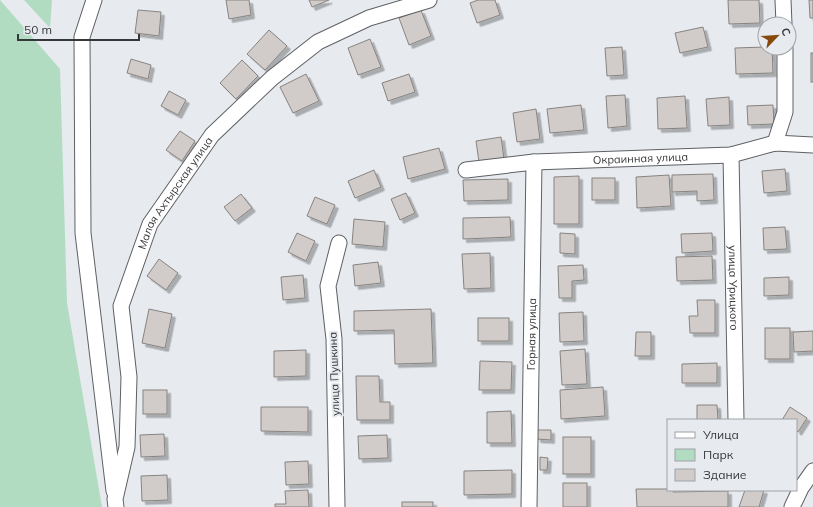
<svg xmlns="http://www.w3.org/2000/svg" width="813" height="507" font-family="Mulish,sans-serif">
<style>
.green{fill:#b1dcc1}
.building{fill:#d1ccc9;stroke:#878380;filter:url(#shadow)}
.lines{fill:none;stroke-linecap:round;stroke-linejoin:round}
.street-casing{stroke:#5e6064;stroke-width:17}
.street{stroke:#fff;stroke-width:15}
.labels{text-anchor:middle;stroke-width:4;stroke-linejoin:round;paint-order:stroke}
.street-label{font-size:11px;fill:#363739;stroke:#e7eaef}
</style>
<defs>
<filter id="shadow"><feDropShadow dx="3.5" dy="3.5" stdDeviation="0" flood-color="#0004"/></filter>
</defs>
<rect width="100%" height="100%" fill="#e7eaef"/>
<g class="green">
<path d="M0 0 60 69 67 303 102 507H0Z"/>
<path d="M24 0H52L50 28Z"/>
</g>
<g class="building">
<path d="M226 0H249L251 15 229 19Z"/>
<path d="M309 0H329L312 7Z"/>
<path d="M478 0H495L500 15 477 23 470 3Z"/>
<path d="M728 0H759L760 23 729 24Z"/>
<path d="M809 0H813V18H810Z"/>
<path d="M138 10 161 12 159 36 135 33Z"/>
<path d="M421 10 431 36 409 45 399 18Z"/>
<path d="M703 27 708 47 680 53 675 33Z"/>
<path d="M269 30 287 46 265 70 247 54Z"/>
<path d="M370 39 381 67 358 75 348 48Z"/>
<path d="M622 47 624 75 607 76 605 48Z"/>
<path d="M765 47 772 48 773 73 736 74 735 48Z"/>
<rect x="811" y="53" width="2" height="29"/>
<path d="M131 59 151 65 148 79 127 73Z"/>
<path d="M242 60 258 76 236 99 220 83Z"/>
<path d="M306 74 319 101 293 113 280 87Z"/>
<path d="M409 74 415 92 388 101 382 83Z"/>
<path d="M169 91 186 100 178 115 161 106Z"/>
<path d="M625 95 627 126 608 128 606 96Z"/>
<path d="M685 96 687 128 658 129 657 98Z"/>
<path d="M729 97 730 125 708 126 706 99Z"/>
<path d="M581 105 584 130 550 133 547 109Z"/>
<path d="M773 105 774 124 748 125 747 106Z"/>
<path d="M536 109 540 139 517 142 513 113Z"/>
<path d="M180 131 195 141 182 161 166 150Z"/>
<path d="M501 137 504 159 479 162 476 141Z"/>
<path d="M439 148 445 169 408 179 403 157Z"/>
<path d="M785 169 787 191 764 193 762 171Z"/>
<path d="M374 170 381 187 355 198 348 181Z"/>
<path d="M713 174 714 200 697 201V191L672 192V175Z"/>
<path d="M669 175 671 206 637 208 636 177Z"/>
<path d="M579 176V224H554V177Z"/>
<rect x="592" y="178" width="23" height="22"/>
<path d="M508 179V200L464 201 463 180Z"/>
<path d="M406 193 415 213 400 220 391 199Z"/>
<path d="M241 194 252 208 235 221 224 207Z"/>
<path d="M315 197 335 205 327 224 307 216Z"/>
<path d="M510 217 511 237 463 239V218Z"/>
<path d="M354 219 385 222 383 247 352 244Z"/>
<path d="M785 227 787 249 764 250 763 228Z"/>
<path d="M297 233 315 241 306 261 288 252Z"/>
<path d="M560 233 575 234V254L560 253Z"/>
<path d="M712 233 713 251 682 253 681 234Z"/>
<path d="M490 253 491 288 464 289 462 254Z"/>
<path d="M712 256 713 280 677 281 676 257Z"/>
<path d="M159 259 178 273 166 290 147 276Z"/>
<path d="M378 262 381 283 355 286 353 265Z"/>
<path d="M583 265 584 280 572 281V298H559L558 266Z"/>
<path d="M303 275 305 298 283 300 281 277Z"/>
<path d="M789 277V295L764 296V278Z"/>
<path d="M697 300H715V333H690L689 316H698Z"/>
<path d="M149 309 172 314 165 348 142 343Z"/>
<path d="M431 309 433 363 395 364 394 330 354 331V311Z"/>
<path d="M583 312 584 341 560 342 559 313Z"/>
<rect x="478" y="318" width="31" height="23"/>
<rect x="765" y="328" width="25" height="31"/>
<path d="M813 331V351L794 352 793 332Z"/>
<path d="M636 332H651V356H635Z"/>
<path d="M585 349 587 384 562 385 560 351Z"/>
<path d="M306 350V376L274 377V351Z"/>
<path d="M480 361 512 362 511 390H479Z"/>
<path d="M717 363V383H682V364Z"/>
<path d="M356 376H379L380 402H390V420H357Z"/>
<path d="M603 387 605 416 561 419 560 390Z"/>
<rect x="143" y="390" width="24" height="24"/>
<path d="M697 405H717L718 420H697Z"/>
<path d="M261 407H308V432L261 431Z"/>
<path d="M790 407 807 418 798 432 796 430V420H782Z"/>
<path d="M511 411 512 443H487V412Z"/>
<path d="M537 430H551V440L537 439Z"/>
<path d="M164 434 165 456 141 457 140 435Z"/>
<path d="M387 435 388 458 359 459 358 436Z"/>
<rect x="563" y="437" width="28" height="37"/>
<path d="M540 457 548 458 547 470H540Z"/>
<path d="M308 461 309 484 286 485 285 462Z"/>
<path d="M512 470V494L464 495V471Z"/>
<path d="M167 475 168 500 142 501 141 476Z"/>
<rect x="563" y="483" width="24" height="24"/>
<path d="M636 489H668V490H673V492L728 491V507H637Z"/>
<path d="M308 490 309 507H275V504H286L285 491Z"/>
<path d="M745 490H764L759 507H739Z"/>
<rect x="402" y="502" width="31" height="5"/>
</g>
<g class="lines">
<g class="street-casing">
<g id="street">
<path d="M94 0 82 37 83 233 114 491"/>
<path d="M783 0 784 24"/>
<path d="M775 143 785 112V48"/>
<path id="s1" d="M731 155 736 420"/>
<path id="s2" d="M466 170 534 162 731 155 775 143 813 145"/>
<path id="s3" d="M116 507 115 499 127 447 129 377 121 306 150 224 212 135 272 78 318 42 369 18 429 0"/>
<path d="M337 507 334 339 328 286 339 243"/>
<path id="s4" d="M529 507 534 162"/>
<path d="M792 507 801 488 813 471"/>
</g>
</g>
<use href="#street" class="street"/>
</g>
<g class="labels">
<g class="street-label">
<text dy="4" stroke="none"><textPath href="#s2" startOffset="175">Окраинная улица</textPath></text>
<text dy="4" stroke="none"><textPath href="#s3" startOffset="329">Малая Ахтырская улица</textPath></text>
<text dy="4" stroke="none"><textPath href="#s1" startOffset="133">улица Урицкого</textPath></text>
<text dy="4" stroke="none"><textPath href="#s4" startOffset="173">Горная улица</textPath></text>
<text transform="translate(334 374) rotate(-92)" y="4">улица Пушкина</text>
</g>
</g>
<rect x="667" y="419" width="130" height="72" fill="#e7eaef" stroke="#a0a2a6"/>
<rect x="675" y="432" width="20" height="6" fill="#ffffff" stroke="#a0a2a6"/>
<text x="703" y="439" font-size="12" fill="#363739">Улица</text>
<rect x="675" y="449" width="20" height="12" fill="#b1dcc1" stroke="#a0a2a6"/>
<text x="703" y="459" font-size="12" fill="#363739">Парк</text>
<rect x="675" y="469" width="20" height="12" fill="#d1ccc9" stroke="#a0a2a6"/>
<text x="703" y="479" font-size="12" fill="#363739">Здание</text>
<g transform="translate(777 36) rotate(65)"><circle r="19" fill="#e7eaef" stroke="#a0a2a6"/>
<path d="M0-3L7 15L0 10L-7 15Z" fill="#87490b"/>
<text y="-6" font-size="11" font-weight="bold" text-anchor="middle" fill="#363739">С</text>
</g>
<path d="M18 34v6h121v-6" fill="none" stroke="#363739" stroke-width="2"/>
<text x="24" y="34" font-size="12" fill="#363739" stroke="#e7eaef" stroke-width="3" paint-order="stroke">50 m</text>
</svg>
